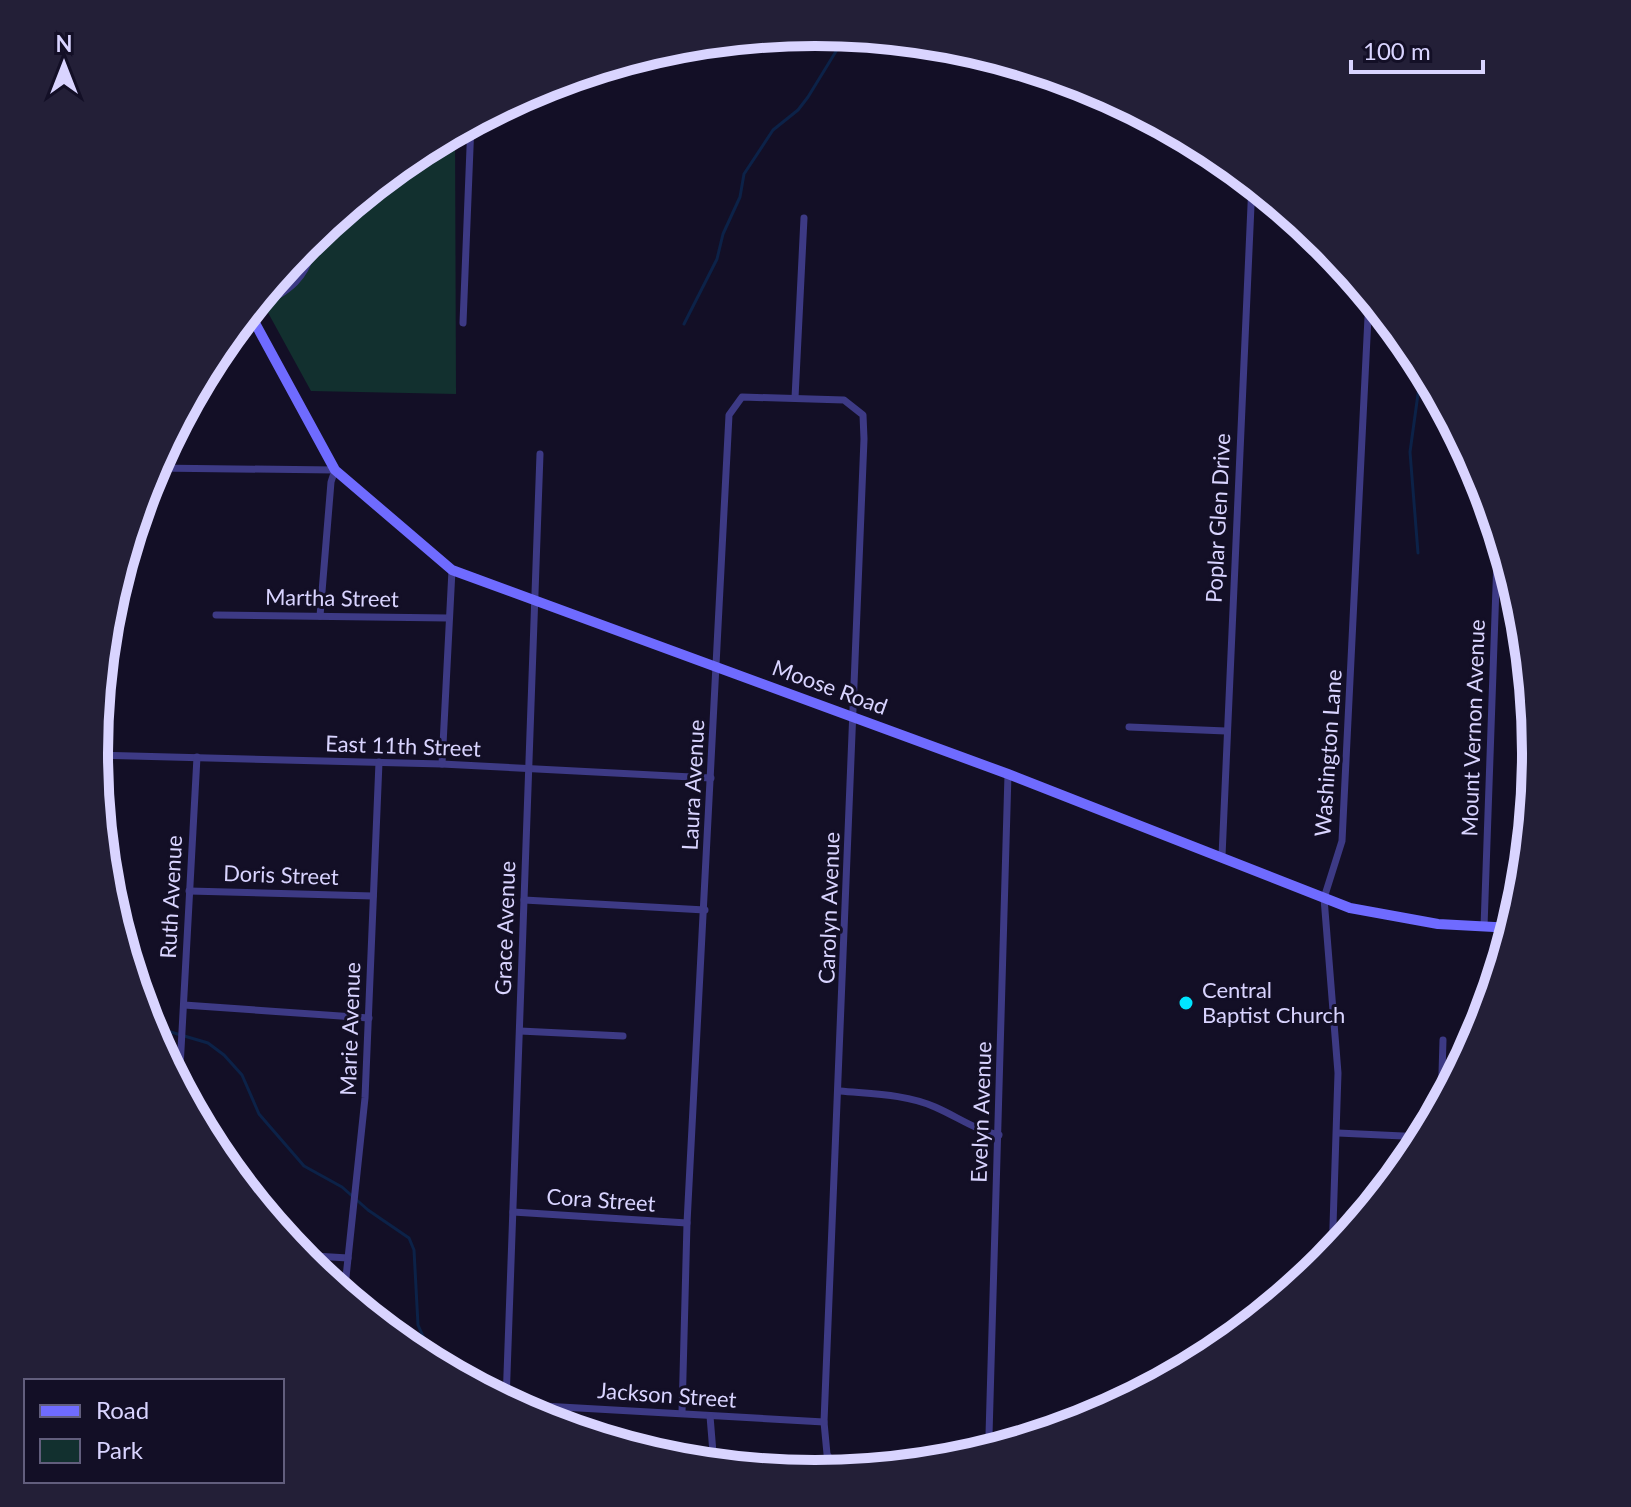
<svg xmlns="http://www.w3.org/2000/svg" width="1631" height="1507" font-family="Lato,sans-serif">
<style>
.green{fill:#12302f}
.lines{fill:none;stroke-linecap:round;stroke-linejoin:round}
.stream{stroke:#0c2248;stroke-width:3}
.street{stroke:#3d3a85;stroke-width:7}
.secondary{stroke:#6f6bff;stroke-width:10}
.poi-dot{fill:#00e5ff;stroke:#130f26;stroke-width:3}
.labels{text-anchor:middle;stroke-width:6;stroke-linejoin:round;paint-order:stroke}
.street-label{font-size:22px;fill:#d9d4ff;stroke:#130f26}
.poi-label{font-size:22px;fill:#d9d4ff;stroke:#130f26;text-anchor:start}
.rim{fill:none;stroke:#d9d4ff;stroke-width:10}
</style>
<rect width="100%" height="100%" fill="#130f26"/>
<path class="green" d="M455 132 456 394 311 391 260 298C315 232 379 173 455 132Z"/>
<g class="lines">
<g class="stream">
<path d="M684 324 717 259 723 234 740 197 744 174 773 130 798 110 808 97 846 35"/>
<path d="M1418 553 1410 452 1422 365"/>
<path d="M147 1025 208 1043 224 1055 242 1075 259 1114 304 1166 342 1187 368 1210 409 1238 414 1250 418 1325 436 1365"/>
</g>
<g class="street">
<path d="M251 309C288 293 311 278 314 236"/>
<path d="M463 323 471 123"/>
<path d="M795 398 804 218"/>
<path d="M154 468 335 470 331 482 320 616"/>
<path d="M216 615 448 618"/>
<path d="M1129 727 1226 731"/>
<path d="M94 755 442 764 711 778"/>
<path d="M442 764 452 570"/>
<path d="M1222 856 1252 183"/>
<path d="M189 891 373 896"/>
<path d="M524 900 705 910"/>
<path d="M1484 927 1498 530"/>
<path d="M184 1005 369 1018"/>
<path d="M520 1031 623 1036"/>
<path d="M179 1086 197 757"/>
<path d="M840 1091C871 1094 906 1094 935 1107 958 1117 975 1130 999 1135"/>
<path d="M1441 1106 1443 1040"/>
<path d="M1338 1133 1425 1137"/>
<path d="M513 1212 687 1223"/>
<path d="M298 1255 348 1258"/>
<path d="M1332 1256 1338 1073 1324 898 1342 841 1369 297"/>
<path d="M344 1296 365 1098 379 762"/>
<path d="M506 1402 540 454"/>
<path d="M508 1404 824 1422"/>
<path d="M682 1413 687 1223 729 415 742 397 844 400 863 415 864 439 824 1422 827 1454 839 1473"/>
<path d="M710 1416 714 1465"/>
<path d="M992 1450 989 1435 1008 774"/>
</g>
<path class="secondary" d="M249 312 335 470 452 570 1008 774 1350 908 1438 924 1513 928"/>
</g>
<circle class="poi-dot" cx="1186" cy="1003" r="8"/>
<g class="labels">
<g class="street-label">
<text transform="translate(1218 518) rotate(-87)" y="8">Poplar Glen Drive</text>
<text transform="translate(332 598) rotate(1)" y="8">Martha Street</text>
<text transform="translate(830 687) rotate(20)" y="8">Moose Road</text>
<text transform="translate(1473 728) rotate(-88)" y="8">Mount Vernon Avenue</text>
<text transform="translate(403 746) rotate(2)" y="8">East 11th Street</text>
<text transform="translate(1328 753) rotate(-86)" y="8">Washington Lane</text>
<text transform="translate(693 785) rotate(-87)" y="8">Laura Avenue</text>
<text transform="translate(281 875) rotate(2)" y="8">Doris Street</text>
<text transform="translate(171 897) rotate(-87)" y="8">Ruth Avenue</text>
<text transform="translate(829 908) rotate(-88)" y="8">Carolyn Avenue</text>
<text transform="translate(505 928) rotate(-88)" y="8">Grace Avenue</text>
<text transform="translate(350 1029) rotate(-88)" y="8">Marie Avenue</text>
<text transform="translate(981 1112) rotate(-88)" y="8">Evelyn Avenue</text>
<text transform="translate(601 1200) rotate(4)" y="8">Cora Street</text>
<text transform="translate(667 1395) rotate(4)" y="8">Jackson Street</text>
</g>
<g class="poi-label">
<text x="1202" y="998">Central<tspan x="1202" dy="25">Baptist Church</tspan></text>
</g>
</g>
<path d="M0 0H1631V1507H0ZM108 753a707 707 0 1 1 1414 0a707 707 0 1 1-1414 0Z" fill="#231f37" fill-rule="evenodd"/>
<path class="rim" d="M108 753a707 707 0 1 1 1414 0a707 707 0 1 1-1414 0Z"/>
<rect x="24" y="1379" width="260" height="104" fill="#130f26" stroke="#625e7d" stroke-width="2"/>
<rect x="40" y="1405" width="40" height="12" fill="#6f6bff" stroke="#625e7d" stroke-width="2"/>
<text x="96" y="1419" font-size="24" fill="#d9d4ff">Road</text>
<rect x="40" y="1439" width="40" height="24" fill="#12302f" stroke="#625e7d" stroke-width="2"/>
<text x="96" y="1459" font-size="24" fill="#d9d4ff">Park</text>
<g transform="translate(64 64)" stroke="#130f26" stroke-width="6" paint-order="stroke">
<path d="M0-6L14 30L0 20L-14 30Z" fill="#d9d4ff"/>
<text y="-12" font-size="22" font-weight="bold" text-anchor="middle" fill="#d9d4ff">N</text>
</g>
<path d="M1351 60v12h132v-12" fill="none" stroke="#d9d4ff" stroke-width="4"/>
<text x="1363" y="60" font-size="24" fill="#d9d4ff" stroke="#130f26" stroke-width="6" paint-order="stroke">100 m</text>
</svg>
